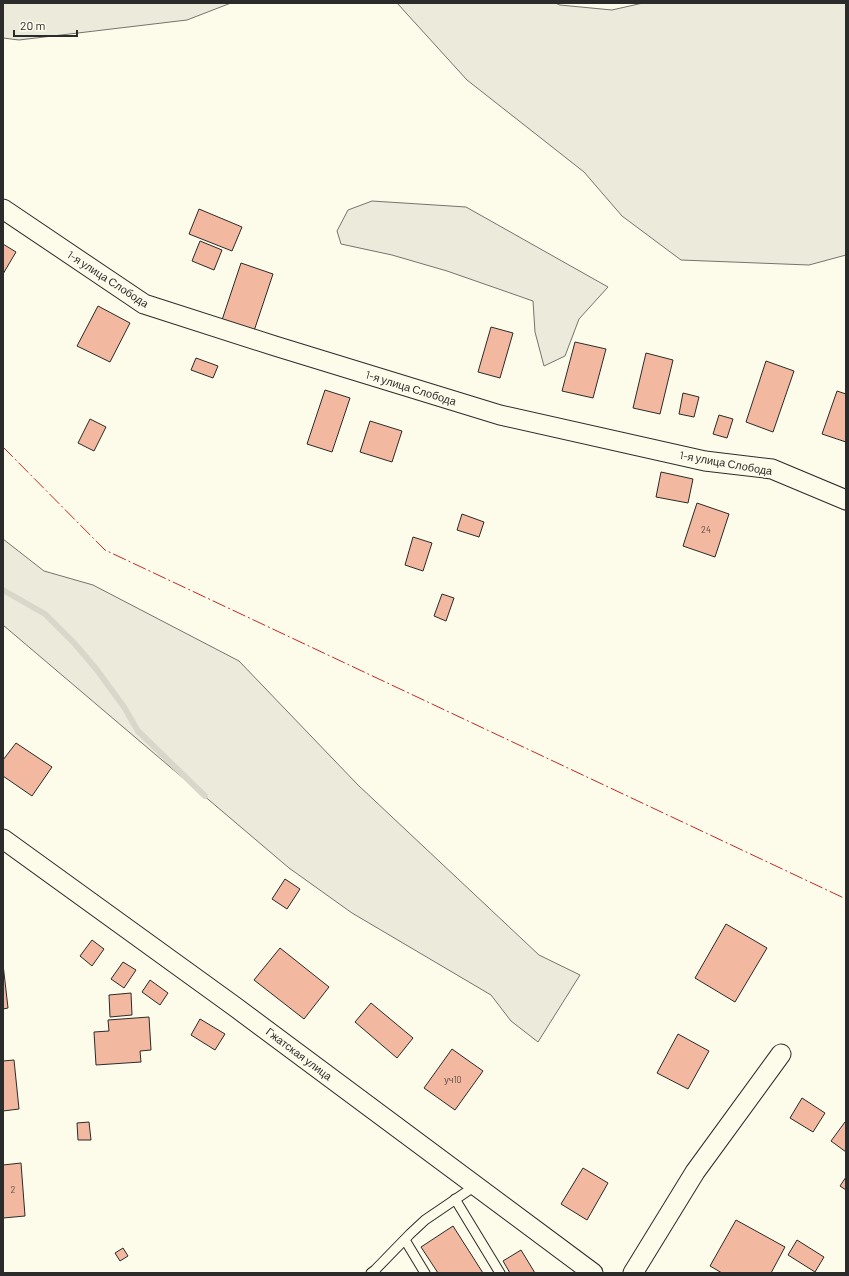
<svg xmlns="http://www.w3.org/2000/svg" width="849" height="1276" font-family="Barlow,sans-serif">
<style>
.green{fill:#ecebdb;stroke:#74746e}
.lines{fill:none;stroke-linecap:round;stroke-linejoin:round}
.stream{stroke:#d8d7c9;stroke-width:6}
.building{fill:#f2b8a0;stroke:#2b2b2b}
.service-casing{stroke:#2b2b2b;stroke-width:11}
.minor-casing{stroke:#2b2b2b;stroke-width:21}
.service{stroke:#fdfbea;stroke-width:9}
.minor{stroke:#fdfbea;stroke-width:19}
.power{stroke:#c62828;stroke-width:1;stroke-dasharray:14 3 2 3;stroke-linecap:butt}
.labels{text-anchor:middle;stroke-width:3;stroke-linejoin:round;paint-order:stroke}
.number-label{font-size:9px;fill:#5d4e48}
.street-label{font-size:11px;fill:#2b2b2b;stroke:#fdfbea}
</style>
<rect width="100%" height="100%" fill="#fdfbea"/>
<g class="green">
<path d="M3 3H231L187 20 19 40 3 38Z"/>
<path d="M397 3H555L560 5 612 10 643 3H846V255L809 265 681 260 622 216 584 172 467 80Z"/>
<path d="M372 201 466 207 608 287 579 319 565 356 544 366 535 332 533 301 447 271 392 255 341 244 337 231 348 210Z"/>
<path d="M3 539 44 571 93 585 239 661 358 785 539 955 580 975 538 1042 511 1021 491 995 352 913 289 868 3 625Z"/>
</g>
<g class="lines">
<path class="stream" d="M3 590 45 614 75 644 97 670 124 707 138 731 205 796"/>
</g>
<g class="building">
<path d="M199 209 242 227 232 251 189 234Z"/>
<path d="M200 241 222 250 214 270 192 261Z"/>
<path d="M3 244 16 252 3 274Z"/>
<path d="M241 263 273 274 254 331 222 320Z"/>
<path d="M98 306 130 323 110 362 77 346Z"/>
<path d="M491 327 513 333 500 378 478 372Z"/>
<path d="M575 342 606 349 593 398 562 391Z"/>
<path d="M646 353 673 360 660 414 633 408Z"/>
<path d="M196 358 218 366 213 378 191 370Z"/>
<path d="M766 361 794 371 773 432 746 422Z"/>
<path d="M325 390 350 398 332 452 307 444Z"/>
<path d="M837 391 846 394V442L822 434Z"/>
<path d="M683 393 699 397 694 417 679 414Z"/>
<path d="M719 415 733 419 727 438 713 434Z"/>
<path d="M90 419 106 427 94 451 78 443Z"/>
<path d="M370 421 402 431 392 462 360 452Z"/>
<path d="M661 472 693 479 688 503 656 497Z"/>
<path d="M697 503 729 514 715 557 683 546Z"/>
<path d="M462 514 484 522 479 537 457 530Z"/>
<path d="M413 537 432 543 423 571 405 565Z"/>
<path d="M442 594 454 598 446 621 434 616Z"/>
<path d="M16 743 52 767 32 796 3 776V760Z"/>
<path d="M285 879 300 889 287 909 272 899Z"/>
<path d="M726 924 767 948 735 1002 695 978Z"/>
<path d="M92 940 104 949 92 966 80 956Z"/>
<path d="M280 948 329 987 304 1019 254 980Z"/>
<path d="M123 962 136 970 124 988 111 979Z"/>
<path d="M3 964 8 1008 3 1009Z"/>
<path d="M150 980 168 993 160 1005 142 992Z"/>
<path d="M131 993 132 1015 110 1017 109 995Z"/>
<path d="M371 1003 413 1038 397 1058 355 1022Z"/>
<path d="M149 1017 151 1050 140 1051 141 1062 96 1065 94 1032 109 1031 108 1020Z"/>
<path d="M200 1019 225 1034 215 1050 191 1035Z"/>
<path d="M678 1034 709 1051 688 1089 657 1073Z"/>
<path d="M452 1049 483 1071 455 1110 424 1088Z"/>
<path d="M14 1060 19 1109 3 1111V1061Z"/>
<path d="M802 1098 825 1113 813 1132 790 1118Z"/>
<path d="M89 1122 91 1140H78L77 1123Z"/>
<path d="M845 1122H846V1152L831 1141Z"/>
<path d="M21 1163 25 1216 3 1218V1165Z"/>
<path d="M583 1168 608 1183 587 1220 561 1204Z"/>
<path d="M846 1177V1190L840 1186Z"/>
<path d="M736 1220 785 1247 771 1273H722L710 1266Z"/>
<path d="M453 1226 483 1273H438L421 1247Z"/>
<path d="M797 1240 824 1257 815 1272 788 1255Z"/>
<path d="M123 1248 128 1256 120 1261 115 1253Z"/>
<path d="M521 1250 535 1273H510L503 1261Z"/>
</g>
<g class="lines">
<g class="service-casing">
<g id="service">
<path d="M455 1199 500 1273"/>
<path d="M405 1240 425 1273"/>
<path d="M371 1273 375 1270 410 1234 425 1220 475 1186"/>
</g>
</g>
<g class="minor-casing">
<g id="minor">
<path d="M3 209 144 304 275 346 500 415 705 461 772 469 846 500"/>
<path d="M3 839 234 1006 593 1273"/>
<path d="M633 1273 695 1172 781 1054"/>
</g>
</g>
<use href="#service" class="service"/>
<use href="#minor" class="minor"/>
<path class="power" d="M3 447 105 550 846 899"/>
</g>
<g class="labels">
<g class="number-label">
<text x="706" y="533">24</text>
<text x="453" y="1083">уч10</text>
<text x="13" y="1193">2</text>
</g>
<g class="street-label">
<text transform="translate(108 279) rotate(33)" y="4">1-я улица Слобода</text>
<text transform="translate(411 388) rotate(17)" y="4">1-я улица Слобода</text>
<text transform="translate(726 463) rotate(10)" y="4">1-я улица Слобода</text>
<text transform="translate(299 1054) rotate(37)" y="4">Гжатская улица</text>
</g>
</g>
<rect width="849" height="1276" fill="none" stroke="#2b2b2b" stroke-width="8"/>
<path d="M14 30v6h63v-6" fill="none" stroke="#2b2b2b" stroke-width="2"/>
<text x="20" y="30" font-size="12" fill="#2b2b2b" stroke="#fdfbea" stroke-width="3" paint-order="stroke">20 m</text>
</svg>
